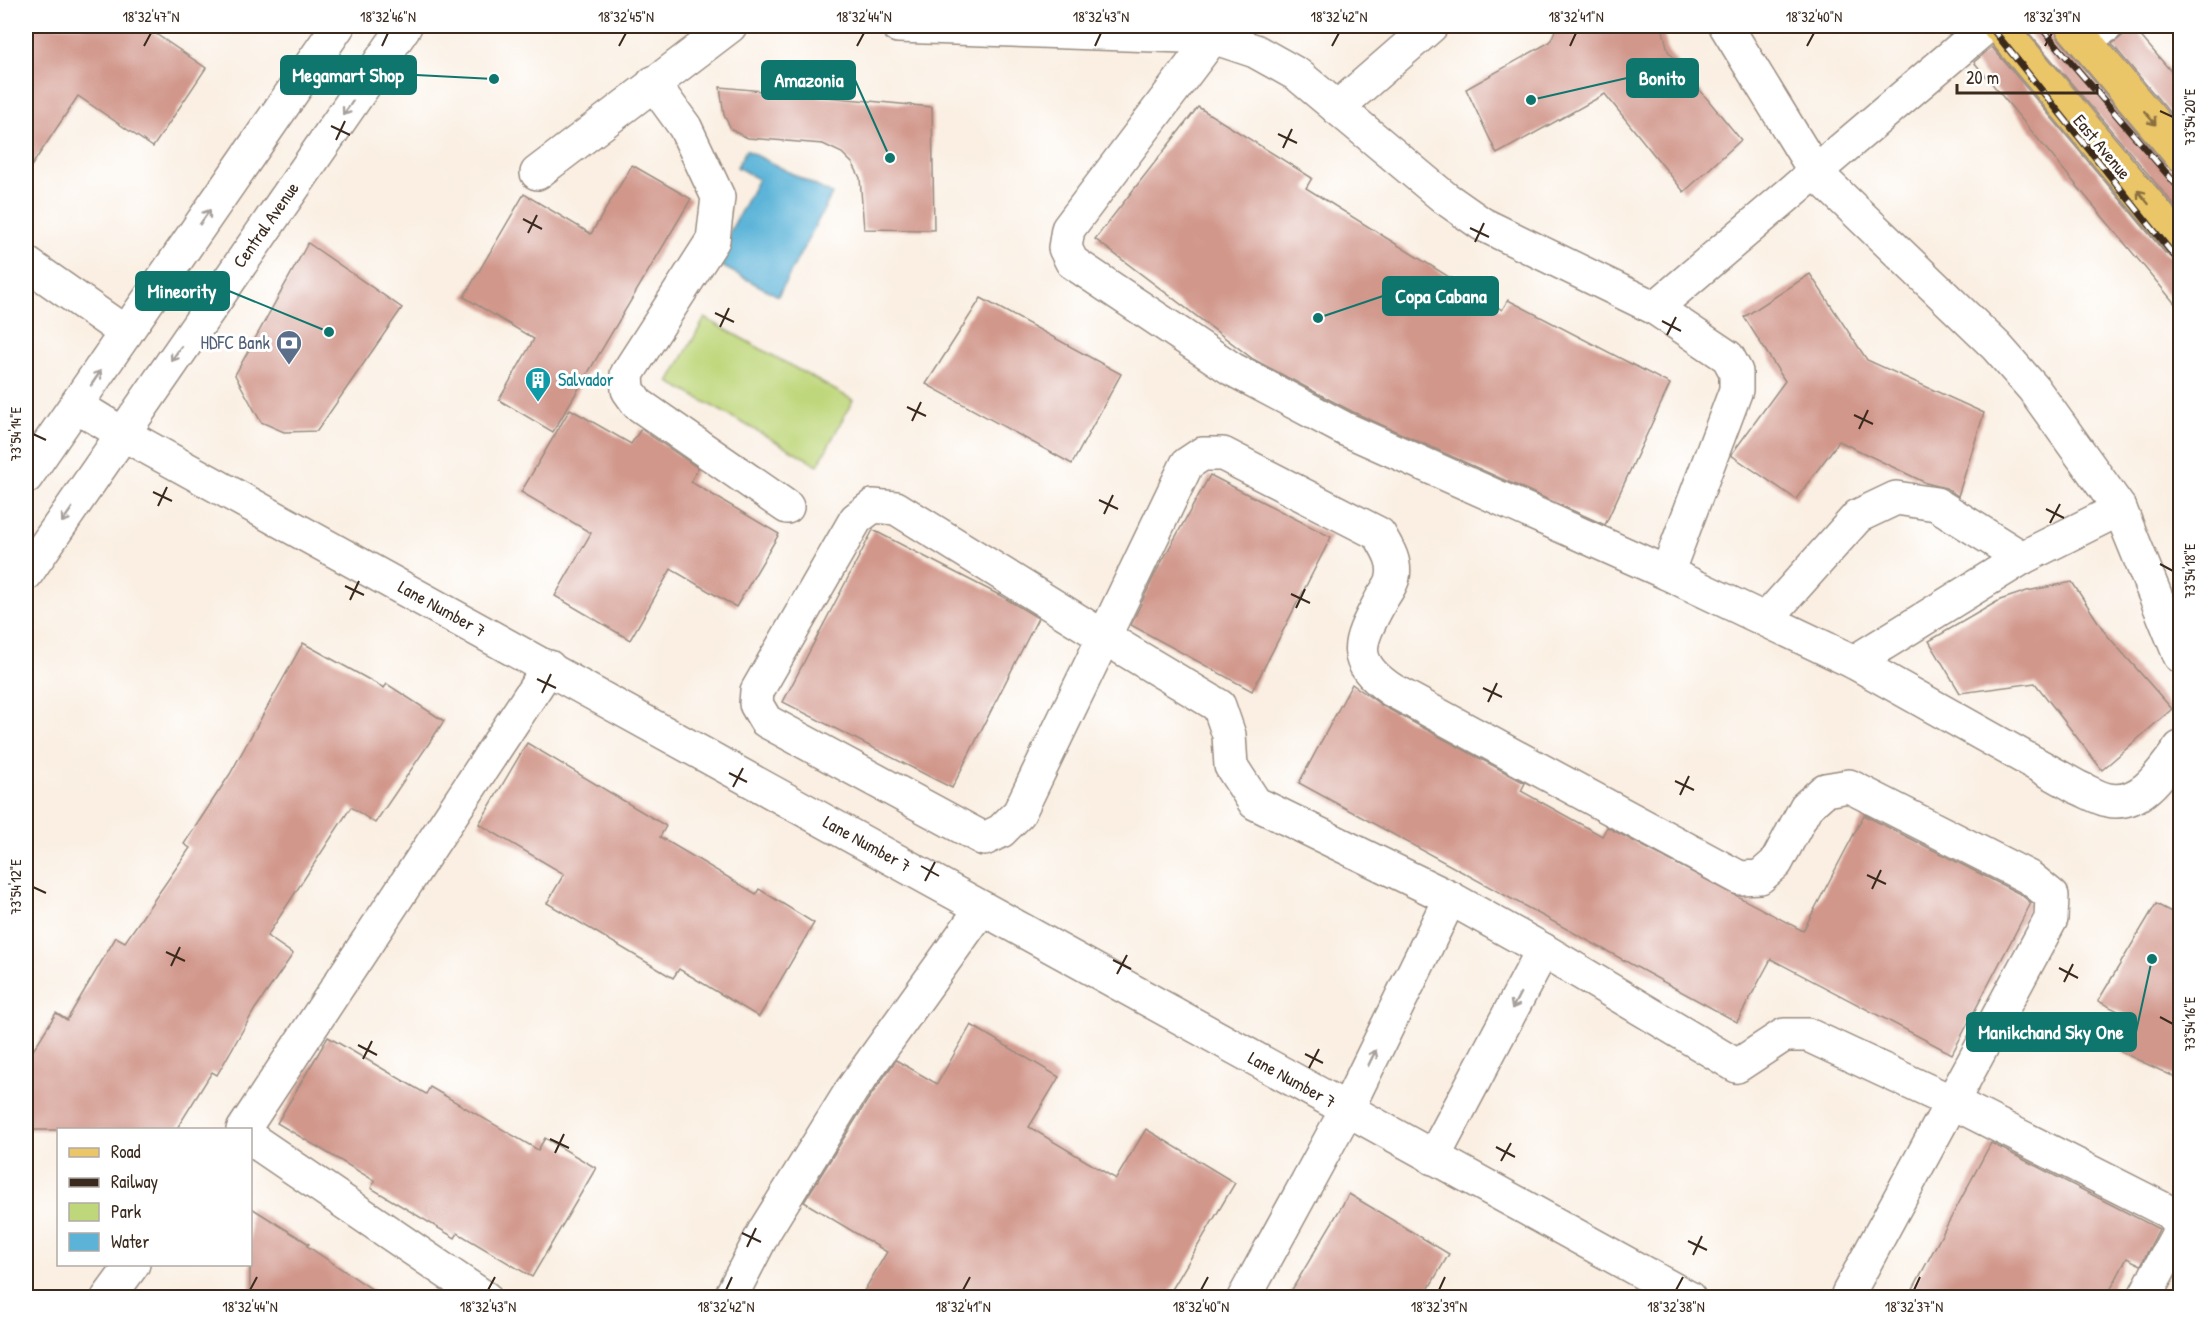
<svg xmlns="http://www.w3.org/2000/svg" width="2206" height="1323" font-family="'Patrick Hand',sans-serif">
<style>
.green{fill:#bfd77b;stroke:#7d804c;stroke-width:1.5}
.water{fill:#5bb4d8;stroke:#4b6f7b;stroke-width:1.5}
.building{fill:#d1978b}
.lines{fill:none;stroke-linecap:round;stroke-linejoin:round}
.minor-casing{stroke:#9a8c80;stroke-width:36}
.major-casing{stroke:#9a8c80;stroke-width:36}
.minor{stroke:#fff;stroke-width:33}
.major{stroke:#eac669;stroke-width:33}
.rail-casing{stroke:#3b2a1e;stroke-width:7}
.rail{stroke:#fff;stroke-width:4.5;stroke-dasharray:14;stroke-linecap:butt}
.oneway{stroke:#a79f9a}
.oneway2{stroke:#8a7040}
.ticks{fill:none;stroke:#3b2a1e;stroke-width:2}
.labels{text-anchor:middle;stroke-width:6;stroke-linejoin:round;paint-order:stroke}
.street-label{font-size:18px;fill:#3b2a1e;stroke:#fff}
.service-label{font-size:18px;fill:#4e5e75;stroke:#fff;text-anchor:end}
.culture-label{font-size:18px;fill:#0d838f;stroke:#fff;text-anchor:start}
.leader{fill:none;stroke:#0f766e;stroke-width:2}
.callout-dot{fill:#0f766e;stroke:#fff;stroke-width:2}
.callout{fill:#0f766e;stroke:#0f766e;stroke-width:2}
.callout-label{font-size:20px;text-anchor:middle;font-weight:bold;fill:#fff}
.neatline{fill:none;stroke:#3b2a1e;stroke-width:2}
.ticks-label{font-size:15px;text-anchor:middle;fill:#3b2a1e}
</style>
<rect width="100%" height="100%" fill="#fff"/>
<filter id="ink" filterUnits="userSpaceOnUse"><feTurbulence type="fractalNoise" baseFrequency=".0167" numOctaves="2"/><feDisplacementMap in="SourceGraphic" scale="12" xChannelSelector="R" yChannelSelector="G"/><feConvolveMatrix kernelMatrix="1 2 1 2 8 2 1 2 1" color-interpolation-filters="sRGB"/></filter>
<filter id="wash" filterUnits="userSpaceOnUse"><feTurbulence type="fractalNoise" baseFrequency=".008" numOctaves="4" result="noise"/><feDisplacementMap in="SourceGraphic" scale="24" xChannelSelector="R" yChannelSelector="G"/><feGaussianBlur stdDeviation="1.35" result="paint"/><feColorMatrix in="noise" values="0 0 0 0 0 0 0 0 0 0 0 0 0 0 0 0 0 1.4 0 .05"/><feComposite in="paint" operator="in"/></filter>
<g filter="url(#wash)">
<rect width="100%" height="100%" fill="#faefe2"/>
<path class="green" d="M705 318 853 400 818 465 669 382Z"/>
<path class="water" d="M746 150 832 194 778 296 714 262 758 179 737 167Z"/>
<g id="blocks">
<g class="building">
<path d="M26 26H144L206 68 153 147 78 96 26 174Z"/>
<path d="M1557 26H1662L1668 51 1741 140 1684 192 1605 94 1497 154 1466 89 1550 42Z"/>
<path d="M2023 26H2054L2058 38 2166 166 2181 172V213Z"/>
<path d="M2125 26H2132L2181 83V126L2112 44 2122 36Z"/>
<path d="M1992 47 2166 254 2181 260V311L1974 62Z"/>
<path d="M720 87 932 107 934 230 864 229 860 178 853 164 842 153 823 144 748 138 739 134 731 129 724 115Z"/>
<path d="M1198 107 1312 178 1306 188 1502 310 1508 300 1670 384 1605 525 1353 412 1253 359 1095 239Z"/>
<path d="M632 165 691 199 553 432 499 400 534 339 464 297 524 194 591 234Z"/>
<path d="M308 243 402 308 317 431 284 432 261 422 235 375Z"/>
<path d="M1810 274 1867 360 1984 413 1958 496 1946 488 1926 483 1839 441 1796 499 1731 455 1785 381 1744 317Z"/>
<path d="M981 298 1121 374 1072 464 926 384Z"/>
<path d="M570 409 631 444 641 429 698 468 691 482 779 534 736 607 671 569 630 640 555 596 591 533 521 492Z"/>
<path d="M1210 475 1331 537 1252 691 1131 625 1155 574Z"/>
<path d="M873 530 1003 597 1038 618 952 788 783 702Z"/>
<path d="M2072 582 2106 634 2172 709 2102 770 2035 683 1960 693 1929 641 2000 600 2027 591Z"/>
<path d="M303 643 384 688 387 684 444 721 375 823 351 807 267 936 293 954 255 1009 217 1075 212 1072 176 1130H26V1062L56 1013 67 1020 116 937 125 942 190 848 184 844 230 774Z"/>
<path d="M1352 684 1383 706 1525 783 1521 791 1602 836 1607 827 1803 931 1864 815 2020 894 2031 903 1952 1054 1771 959 1737 1022 1299 783Z"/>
<path d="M527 743 666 826 660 837 756 894 759 889 814 923 759 1017 679 969 673 978 547 903 564 874 479 824Z"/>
<path d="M2156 904 2181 917V1080L2121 1052 2138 1021 2098 1001Z"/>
<path d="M971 1025 1059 1077 1029 1127 1116 1179 1146 1129 1235 1183 1167 1298H860L887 1252 804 1202 867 1101 896 1060 937 1084Z"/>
<path d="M328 1037 426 1094 430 1087 538 1150 545 1138 596 1168 532 1277 458 1233 455 1238 371 1188 375 1181 277 1123Z"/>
<path d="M1991 1143 2159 1229 2141 1265 2127 1258 2106 1298H1908Z"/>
<path d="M1349 1194 1449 1254 1423 1298H1287Z"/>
<path d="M250 1207 309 1244 307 1246 385 1298H250Z"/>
</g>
</g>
</g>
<g filter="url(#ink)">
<use href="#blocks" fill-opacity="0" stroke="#9a8c80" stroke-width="1.5"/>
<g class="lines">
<g class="minor-casing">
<g id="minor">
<path d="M898 26 1213 37 1255 51 1298 75 1445 198 1482 224 1655 308 1728 357 1736 372V390L1667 573"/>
<path d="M1726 26 1816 173 1996 346 2033 388 2120 509 2180 656"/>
<path d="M1213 37 1068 229 1065 248 1072 262 1232 369 1345 429 1667 573 1854 662 2077 787C2087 791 2098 798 2108 800 2141 807 2163 771 2180 748"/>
<path d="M2083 39 2106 26"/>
<path d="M653 83 685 127 718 197 713 240 627 374 628 390 638 404 787 507"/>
<path d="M1337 108 1431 26"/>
<path d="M537 173 730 26"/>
<path d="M26 263 126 333"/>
<path d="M1655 308 1987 26"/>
<path d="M77 406 123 434C646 720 1166 1012 1689 1298"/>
<path d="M26 477 338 26"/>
<path d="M26 574 405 26"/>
<path d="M1766 619 1858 516 1896 498 1936 504 2022 558"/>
<path d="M1854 662 2022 558 2120 509"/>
<path d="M243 1130 549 667"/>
<path d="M250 1138 485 1298"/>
<path d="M1433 1158 1543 950"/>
<path d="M108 1298 133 1264"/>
<path d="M730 1298 765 1230 851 1091 982 908"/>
<path d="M1244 1298 1346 1111 1450 898"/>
<path d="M1848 1298V1294L2051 919 2052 896 2030 878 1849 786 1825 790 1806 807 1776 863 1760 877 1740 878 1392 690C1346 659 1360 640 1382 598 1386 592 1392 584 1393 577 1396 561 1387 548 1379 534L1223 454H1202L1187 464 1104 637 896 508 873 506 856 519 757 691 756 704 766 721 984 839 1001 831 1019 813 1104 637 1219 706 1229 735 1231 766 1255 803 1450 898 1543 950 1737 1066 1784 1035H1808L1954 1103 2169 1212 2180 1224 2177 1236 2144 1298"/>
</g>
</g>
<g class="major-casing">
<g id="major">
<path d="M1999 26 2180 242"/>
<path d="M2072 26 2180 154"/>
</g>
</g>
<use href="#minor" class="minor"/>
<use href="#major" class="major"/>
<g class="rail-casing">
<g id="rail">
<path d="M1990 26 2180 263"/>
<path d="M2040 26 2180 189"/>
</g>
</g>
<use href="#rail" class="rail"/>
</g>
<defs><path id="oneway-shaft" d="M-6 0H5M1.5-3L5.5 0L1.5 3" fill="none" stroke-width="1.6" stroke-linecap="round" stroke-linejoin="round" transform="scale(1.5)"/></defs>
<g class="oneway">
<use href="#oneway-shaft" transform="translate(348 108) rotate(125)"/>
<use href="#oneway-shaft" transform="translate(205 217) rotate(-55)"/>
<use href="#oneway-shaft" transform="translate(176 354) rotate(124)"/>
<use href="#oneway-shaft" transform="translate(96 378) rotate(-56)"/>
<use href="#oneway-shaft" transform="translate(67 515) rotate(125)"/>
<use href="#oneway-shaft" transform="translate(1516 1001) rotate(118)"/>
<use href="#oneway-shaft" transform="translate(1372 1058) rotate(-64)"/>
</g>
<g class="oneway2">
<use href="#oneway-shaft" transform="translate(2150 118) rotate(50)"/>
<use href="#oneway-shaft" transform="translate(2143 197) rotate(-129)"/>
</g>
</g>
<path class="ticks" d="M144 46 151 33M382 46 388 33M619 46 626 33M857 46 864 33M1095 46 1101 33M1332 46 1339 33M1570 46 1576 33M1807 46 1814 33M2045 46 2052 33M2160 111 2173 117M331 126 350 135M1278 134 1297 143M336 140 345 121M1283 148 1292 129M523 219 542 229M1470 228 1489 237M528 233 537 215M1475 242 1484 223M715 313 734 322M1662 321 1681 331M720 327 729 308M1667 335 1676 317M907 407 926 416M1854 415 1873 424M912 421 921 402M1859 429 1868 410M33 434 46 440M153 492 172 501M1099 500 1118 509M158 506 167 487M2046 509 2064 518M1104 514 1113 495M2050 523 2060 504M2160 564 2173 571M345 586 364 595M1291 594 1310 603M350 600 359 581M1296 608 1305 589M537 679 556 688M1483 688 1502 697M542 693 551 674M1488 702 1497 683M729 773 747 782M1675 781 1694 790M733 787 743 768M1680 795 1689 776M921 866 939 876M1867 875 1886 884M925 881 935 862M33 887 46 893M1872 889 1881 870M166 952 185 961M1113 960 1131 969M171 966 180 947M2059 968 2078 978M1117 974 1127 955M2064 982 2073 964M2160 1017 2173 1024M358 1045 377 1055M1305 1054 1323 1063M363 1059 372 1041M1309 1068 1319 1049M550 1139 569 1148M1496 1147 1515 1157M555 1153 564 1134M1501 1161 1511 1143M742 1233 761 1242M1688 1241 1707 1250M747 1247 756 1228M1693 1255 1702 1236M250 1290 257 1277M488 1290 495 1277M726 1290 732 1277M963 1290 970 1277M1201 1290 1208 1277M1439 1290 1445 1277M1676 1290 1683 1277M1914 1290 1920 1277"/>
<defs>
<g id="bank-pin" transform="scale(1.35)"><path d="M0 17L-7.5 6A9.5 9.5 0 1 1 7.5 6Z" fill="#5c6f8a" stroke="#fff"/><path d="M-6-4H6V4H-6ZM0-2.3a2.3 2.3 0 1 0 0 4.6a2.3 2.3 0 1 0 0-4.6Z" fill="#fff"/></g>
<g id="building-pin" transform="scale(1.35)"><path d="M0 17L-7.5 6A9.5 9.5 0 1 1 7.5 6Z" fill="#0f9aa8" stroke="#fff"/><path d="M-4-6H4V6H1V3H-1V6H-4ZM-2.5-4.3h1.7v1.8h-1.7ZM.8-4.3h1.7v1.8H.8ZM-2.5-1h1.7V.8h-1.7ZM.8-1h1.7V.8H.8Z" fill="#fff"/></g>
</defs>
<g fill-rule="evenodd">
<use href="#bank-pin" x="289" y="343"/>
<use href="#building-pin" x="538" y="380"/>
</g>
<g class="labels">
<g class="street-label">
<text transform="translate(2102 147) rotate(50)" y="6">East Avenue</text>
<text transform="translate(266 225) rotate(-55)" y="6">Central Avenue</text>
<text transform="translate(442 609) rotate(29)" y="6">Lane Number 7</text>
<text transform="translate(867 844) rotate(29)" y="6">Lane Number 7</text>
<text transform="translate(1292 1080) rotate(29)" y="6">Lane Number 7</text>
</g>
<g class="service-label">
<text x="270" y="349">HDFC Bank</text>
</g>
<g class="culture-label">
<text x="558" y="386">Salvador</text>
</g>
</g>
<path class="leader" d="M494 79L416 75M1531 100L1627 78M890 158L855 80M329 332L229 291M1318 318L1383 296M2152 959L2136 1032"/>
<g class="callout-dot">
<circle cx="494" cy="79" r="6"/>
<circle cx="1531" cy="100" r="6"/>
<circle cx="890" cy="158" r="6"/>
<circle cx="329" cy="332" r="6"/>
<circle cx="1318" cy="318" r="6"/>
<circle cx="2152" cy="959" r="6"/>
</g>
<g class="callout">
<rect x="281" y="56" width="135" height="38" rx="6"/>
<rect x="1627" y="59" width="71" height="38" rx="6"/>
<rect x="762" y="61" width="93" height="38" rx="6"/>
<rect x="136" y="272" width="93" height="38" rx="6"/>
<rect x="1383" y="277" width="115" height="38" rx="6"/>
<rect x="1967" y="1013" width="169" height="38" rx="6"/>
</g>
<g class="callout-label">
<text x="348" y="82">Megamart Shop</text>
<text x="1662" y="85">Bonito</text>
<text x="809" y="87">Amazonia</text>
<text x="182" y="298">Mineority</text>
<text x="1441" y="303">Copa Cabana</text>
<text x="2051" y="1039">Manikchand Sky One</text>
</g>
<rect width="2206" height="1323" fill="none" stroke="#fff" stroke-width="66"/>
<rect x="57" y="1128" width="195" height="138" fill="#ffffff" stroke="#b1aaa5" stroke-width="1.5"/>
<rect x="69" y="1148" width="30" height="9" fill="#eac669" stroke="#b1aaa5" stroke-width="1.5"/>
<text x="111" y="1158" font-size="18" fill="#3b2a1e">Road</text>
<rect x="69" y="1178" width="30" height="9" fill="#3b2a1e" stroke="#b1aaa5" stroke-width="1.5"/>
<text x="111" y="1188" font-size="18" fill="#3b2a1e">Railway</text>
<rect x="69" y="1203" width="30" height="18" fill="#bfd77b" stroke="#b1aaa5" stroke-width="1.5"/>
<text x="111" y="1218" font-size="18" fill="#3b2a1e">Park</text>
<rect x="69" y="1233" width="30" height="18" fill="#5bb4d8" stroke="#b1aaa5" stroke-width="1.5"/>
<text x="111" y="1248" font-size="18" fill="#3b2a1e">Water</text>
<path d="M1957 84v9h140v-9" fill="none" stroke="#3b2a1e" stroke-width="3"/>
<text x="1966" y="84" font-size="18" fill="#3b2a1e" stroke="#ffffff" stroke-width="4.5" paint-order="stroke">20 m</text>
<rect x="33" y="33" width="2140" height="1257" class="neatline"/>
<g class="ticks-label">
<text x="151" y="22">18°32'47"N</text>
<text x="388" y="22">18°32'46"N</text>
<text x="626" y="22">18°32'45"N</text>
<text x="864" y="22">18°32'44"N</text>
<text x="1101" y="22">18°32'43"N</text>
<text x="1339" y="22">18°32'42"N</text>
<text x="1576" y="22">18°32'41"N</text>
<text x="1814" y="22">18°32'40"N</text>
<text x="2052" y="22">18°32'39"N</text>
<text transform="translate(2190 117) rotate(-90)" y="5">73°54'20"E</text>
<text transform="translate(16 434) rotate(-90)" y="5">73°54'14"E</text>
<text transform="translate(2190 571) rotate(-90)" y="5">73°54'18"E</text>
<text transform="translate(16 887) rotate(-90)" y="5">73°54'12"E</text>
<text transform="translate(2190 1024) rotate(-90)" y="5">73°54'16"E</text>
<text x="250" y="1312">18°32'44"N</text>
<text x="488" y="1312">18°32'43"N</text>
<text x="726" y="1312">18°32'42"N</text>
<text x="963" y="1312">18°32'41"N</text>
<text x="1201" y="1312">18°32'40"N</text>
<text x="1439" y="1312">18°32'39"N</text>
<text x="1676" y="1312">18°32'38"N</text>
<text x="1914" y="1312">18°32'37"N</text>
</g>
</svg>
